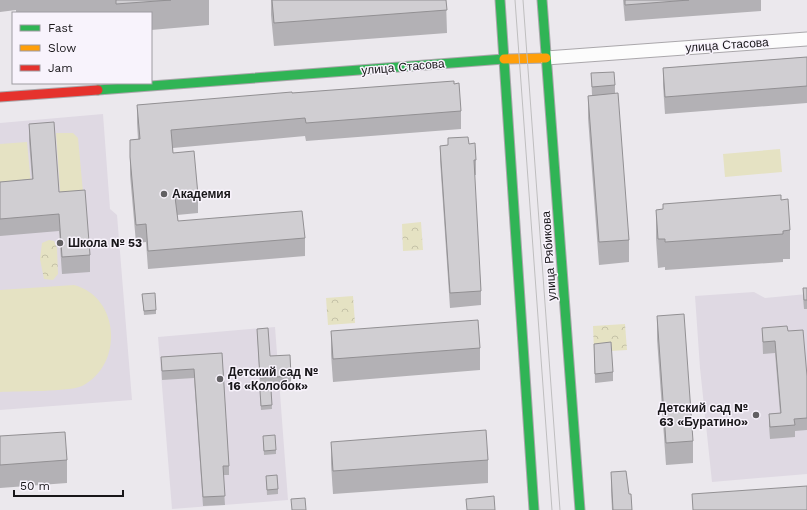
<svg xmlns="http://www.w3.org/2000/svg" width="807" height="510" font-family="'Work Sans',sans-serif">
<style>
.built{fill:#dfd9e3}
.grass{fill:#e5e2c3}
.forest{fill:url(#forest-crowns)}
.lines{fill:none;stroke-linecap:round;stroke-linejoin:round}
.street-casing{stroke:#aaa7ab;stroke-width:15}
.fast-casing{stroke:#aaa7ab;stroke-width:11}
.slow-casing{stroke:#aaa7ab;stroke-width:11}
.jam-casing{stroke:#aaa7ab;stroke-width:11}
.street{stroke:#fcfcfc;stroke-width:13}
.fast{stroke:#30b455;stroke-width:9}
.slow{stroke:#ff9f0a;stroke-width:9}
.jam{stroke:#e5322d;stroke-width:9}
.tram{stroke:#bfbebf;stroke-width:1}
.wall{fill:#b3b1b5}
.building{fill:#d0ced2;stroke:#929093}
.poi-dot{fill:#626063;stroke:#f8f3fc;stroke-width:1.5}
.labels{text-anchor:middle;stroke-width:3;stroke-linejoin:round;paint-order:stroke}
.street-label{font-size:12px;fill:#181619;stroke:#f8f3fc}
.poi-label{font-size:12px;font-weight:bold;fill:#181619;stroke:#f8f3fc;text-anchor:start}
</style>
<defs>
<pattern id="forest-crowns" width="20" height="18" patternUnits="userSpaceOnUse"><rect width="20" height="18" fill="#e5e2c3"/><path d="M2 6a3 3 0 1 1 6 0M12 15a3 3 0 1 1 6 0" fill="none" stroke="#c4c1a7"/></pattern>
</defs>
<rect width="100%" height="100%" fill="#ebe8ed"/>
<g class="built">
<path d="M103 114 110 209 117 215 132 400 0 410V123Z"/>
<path d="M754 292 765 298 807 294V474L712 482 700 368 695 296Z"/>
<path d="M275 327 288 500 172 509 158 337Z"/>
</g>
<g class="grass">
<path d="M56 133H73L78 138 84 203 61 205Z"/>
<path d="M27 142 32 195 0 198V144Z"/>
<path d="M780 149 782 172 725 177 723 154Z"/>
<path d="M74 285C120 297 124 365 82 386 69 392 18 391 0 392V290Z"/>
</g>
<g class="forest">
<path d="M421 222 423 250 403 251 402 224Z"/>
<path d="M49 240 54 241 57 248 58 274 53 280 44 279 40 259 42 243Z"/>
<path d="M353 296 355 323 328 325 326 298Z"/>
<path d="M625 324 627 350 594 352 593 326Z"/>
</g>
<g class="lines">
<g class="street-casing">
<path id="street" d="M546 58 807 39"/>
</g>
<g class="fast-casing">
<g id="fast">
<path d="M500 0 534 510"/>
<path d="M542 0 580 510"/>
<path d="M98 90 504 59"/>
</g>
</g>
<g class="slow-casing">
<path id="slow" d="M504 59 546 58"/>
</g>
<g class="jam-casing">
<path id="jam" d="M0 97 98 90"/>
</g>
<use href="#street" class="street"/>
<use href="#fast" class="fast"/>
<use href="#slow" class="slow"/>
<use href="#jam" class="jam"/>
<g class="tram">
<path d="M515 0 552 510"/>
<path d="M523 0 560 510"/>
</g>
</g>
<g class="wall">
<path d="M0 0H209V25L151 30V13H16V10L0 12Z"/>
<path d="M271 0H446L447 33 274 46 271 15Z"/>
<path d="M623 0H761V11L625 21Z"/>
<path d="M807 57V103L665 114 663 85V68Z"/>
<path d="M591 73 615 85V93L629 240V262L599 265 588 118V96L592 95Z"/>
<path d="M454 84 461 111V129L306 141 305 136 173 148V153L198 195V213L177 215 178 221 305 238V256L148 269 146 242 136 243 130 175V140L138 139 137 123V105L292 93Z"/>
<path d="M29 124 59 192 90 255V272L62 274 59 231 0 236V182L32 179 29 141Z"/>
<path d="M448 138 469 144 476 160V175H474L481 291V305L450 308 440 160V146L448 145Z"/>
<path d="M781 200 790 230V259H783V262L665 270V267L658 268 656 238V210L663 209V204Z"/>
<path d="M803 288H807V309H804L803 297Z"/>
<path d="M142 294 156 310V314L144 315Z"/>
<path d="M657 316 693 441V463L666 465 657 339Z"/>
<path d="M762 328 788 331 807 376V430L795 431V437L770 439 769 426V414L780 413 775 353 763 354Z"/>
<path d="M257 329 270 356 291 376V382L260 385Z"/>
<path d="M331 331 480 348V370L333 382 331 354Z"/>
<path d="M594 344 613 372V381L595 383Z"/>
<path d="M222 353 229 466V475H223L225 505 203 506 194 378 162 380 161 357Z"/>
<path d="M271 390 272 409 261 410 260 396Z"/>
<path d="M0 436 67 460V483L0 488Z"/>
<path d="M263 441 276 450V454L264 455Z"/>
<path d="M331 442 488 460V483L333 494 331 464Z"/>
<path d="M611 472 629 494 632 510H612L611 491Z"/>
<path d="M266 476 278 489V494L267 495Z"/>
</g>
<g class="building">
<path d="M116 0H171L116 4Z"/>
<path d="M272 0H446L447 10 274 23Z"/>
<path d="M625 0H689L625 5Z"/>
<path d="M807 57V86L665 97 663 68Z"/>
<path d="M614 72 615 85 592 87 591 73Z"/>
<path d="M454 81V84L459 83 461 111 306 123 305 118 171 130 173 153 194 151 198 195 175 197 178 221 302 211 305 238 148 251 146 224 136 225 130 157V140L140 139 137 105 292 92V93Z"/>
<path d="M618 93 629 240 599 242 588 96Z"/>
<path d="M54 122 59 192 85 190 90 255 62 257 59 214 0 219V182L33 179 29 124Z"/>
<path d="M468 137 469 144 475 143 476 160H474L481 291 450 293 440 146 448 145V138Z"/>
<path d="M781 195V200L788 199 790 230 783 231V234L665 242V239H658L656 210 663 209V204Z"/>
<path d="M803 288H807V300H804Z"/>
<path d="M155 293 156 310 144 311 142 294Z"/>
<path d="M684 314 693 441 666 443 657 316Z"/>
<path d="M478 320 480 348 333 359 331 331Z"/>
<path d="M787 326 788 331 803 330 807 376V418L794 419 795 425 770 427 769 414 781 413 775 341 763 342 762 328Z"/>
<path d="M268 328 270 356 290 355 291 376 260 378 257 329Z"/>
<path d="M611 342 613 372 595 374 594 344Z"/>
<path d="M222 353 229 466H223L225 496 203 497 194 369 162 371 161 357Z"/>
<path d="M271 390 272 405 261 406 260 391Z"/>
<path d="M486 430 488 460 333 471 331 442Z"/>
<path d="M65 432 67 460 0 465V436Z"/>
<path d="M275 435 276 450 264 451 263 436Z"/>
<path d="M626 471 629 494H631L632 510H613L611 472Z"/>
<path d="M277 475 278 489 267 490 266 476Z"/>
<path d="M807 486V510H693L692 494Z"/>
<path d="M494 496 495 510H467L466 499Z"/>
<path d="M305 498 306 510H292L291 499Z"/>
</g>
<g class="poi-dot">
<circle cx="164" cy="194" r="4"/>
<circle cx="60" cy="243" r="4"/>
<circle cx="220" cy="379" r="4"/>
<circle cx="756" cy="415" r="4"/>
</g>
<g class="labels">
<g class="street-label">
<text transform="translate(727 45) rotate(-4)" y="4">улица Стасова</text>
<text transform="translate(403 67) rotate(-5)" y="4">улица Стасова</text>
<text transform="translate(549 256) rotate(-94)" y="4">улица Рябикова</text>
</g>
<g class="poi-label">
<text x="172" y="198">Академия</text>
<text x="68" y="247">Школа № 53</text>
<text x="228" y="376">Детский сад №<tspan x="228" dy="14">16 «Колобок»</tspan></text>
<text x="748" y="412" text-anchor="end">Детский сад №<tspan x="748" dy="14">63 «Буратино»</tspan></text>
</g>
</g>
<rect x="12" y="12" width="140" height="72" fill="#f8f3fc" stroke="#9e9ba1"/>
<rect x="20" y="25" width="20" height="6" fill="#30b455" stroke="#9e9ba1"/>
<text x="48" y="32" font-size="12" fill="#181619">Fast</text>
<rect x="20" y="45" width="20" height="6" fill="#ff9f0a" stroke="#9e9ba1"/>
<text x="48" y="52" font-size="12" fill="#181619">Slow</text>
<rect x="20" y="65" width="20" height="6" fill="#e5322d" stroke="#9e9ba1"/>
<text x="48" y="72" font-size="12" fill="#181619">Jam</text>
<path d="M14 490v6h109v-6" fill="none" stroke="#181619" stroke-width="2"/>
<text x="20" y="490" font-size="12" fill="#181619" stroke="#f8f3fc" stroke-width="3" paint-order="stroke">50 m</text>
</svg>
